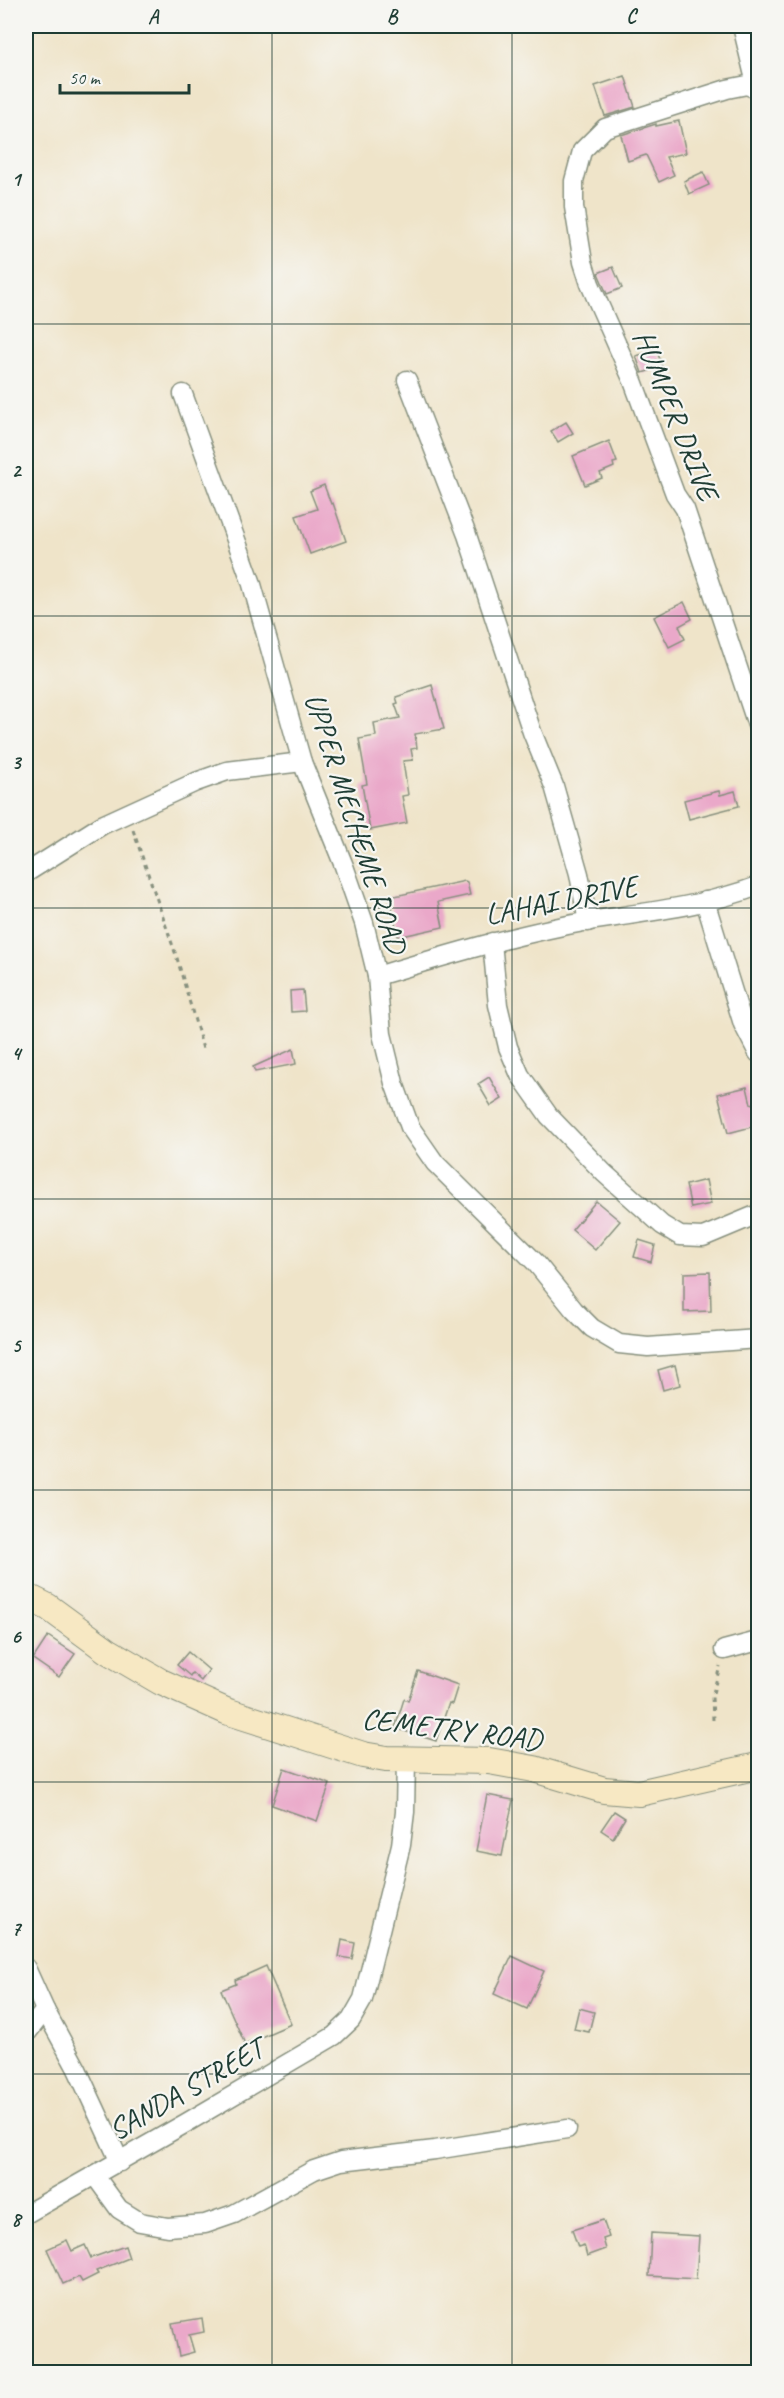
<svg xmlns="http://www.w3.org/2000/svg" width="784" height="2398" font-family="Caveat,sans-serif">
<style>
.building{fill:#eaa8c9}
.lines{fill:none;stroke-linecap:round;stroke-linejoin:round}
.street-casing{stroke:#87907e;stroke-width:21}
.secondary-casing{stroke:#87907e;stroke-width:28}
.path{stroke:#87907e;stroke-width:3;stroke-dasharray:4.5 4.5;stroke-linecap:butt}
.street{stroke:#fff;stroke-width:18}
.secondary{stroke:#f7e8c3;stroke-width:26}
.grid{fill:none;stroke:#1f3d34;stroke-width:1.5;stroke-opacity:0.55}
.labels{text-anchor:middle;stroke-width:4.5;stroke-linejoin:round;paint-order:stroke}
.street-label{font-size:30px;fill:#1f3d34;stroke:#f6f6f2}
.neatline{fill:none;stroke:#1f3d34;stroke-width:2}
.grid-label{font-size:20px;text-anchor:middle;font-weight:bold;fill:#1f3d34}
</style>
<rect width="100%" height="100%" fill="#f6f6f2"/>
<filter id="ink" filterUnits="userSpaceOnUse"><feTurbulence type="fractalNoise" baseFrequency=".0167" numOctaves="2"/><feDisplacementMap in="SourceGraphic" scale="12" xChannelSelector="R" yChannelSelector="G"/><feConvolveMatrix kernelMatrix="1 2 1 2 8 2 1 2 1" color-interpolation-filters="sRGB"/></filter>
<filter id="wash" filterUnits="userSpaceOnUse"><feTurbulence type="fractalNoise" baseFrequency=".008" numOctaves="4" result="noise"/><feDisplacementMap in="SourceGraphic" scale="24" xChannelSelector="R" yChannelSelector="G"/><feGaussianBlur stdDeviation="1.35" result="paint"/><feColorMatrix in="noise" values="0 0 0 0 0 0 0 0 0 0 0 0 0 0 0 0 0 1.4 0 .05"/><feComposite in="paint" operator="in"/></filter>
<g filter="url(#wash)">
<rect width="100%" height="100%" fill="#efe4c9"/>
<g id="blocks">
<g class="building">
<path d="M625 76 635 107 605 116 595 86Z"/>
<path d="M679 121 686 153 666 157 674 175 659 182 646 155 628 161 621 135 656 124V126Z"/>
<path d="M703 172 709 185 689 194 684 181Z"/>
<path d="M613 267 622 288 607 294 598 273Z"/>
<path d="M657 350 662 367 642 373 636 356Z"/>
<path d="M566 422 573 433 558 442 551 431Z"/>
<path d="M609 441 617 462 613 463 614 467 600 473 602 478 585 485 573 456Z"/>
<path d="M324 485 331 504 333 503 346 541 310 554 296 516 317 509 310 491Z"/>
<path d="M684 602 692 619 679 626 685 639 669 647 654 617Z"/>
<path d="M432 685 444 729 415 734 417 748 411 749 413 760 403 761 408 795 402 796 407 823 370 830 362 785 367 784 359 739 376 736 374 723 400 718 395 704 398 703 396 697Z"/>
<path d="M719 791 720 795 735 791 739 806 689 819 684 800Z"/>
<path d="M465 881 467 882 470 895 438 902 443 927 398 937 390 897Z"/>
<path d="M303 990 305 1011 291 1012 290 991Z"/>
<path d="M293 1049 296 1064 255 1072 253 1067Z"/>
<path d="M489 1077 502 1099 491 1106 478 1084Z"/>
<path d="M747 1087 751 1104 755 1103 759 1125 728 1133 718 1094Z"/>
<path d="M706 1180 711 1204 691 1208 686 1185Z"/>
<path d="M596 1201 620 1221 595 1250 572 1230Z"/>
<path d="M639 1240 655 1245 651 1262 634 1257Z"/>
<path d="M710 1272 711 1311 684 1312V1273Z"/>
<path d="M675 1365 680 1385 663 1390 658 1370Z"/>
<path d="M48 1636 75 1654 59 1677 33 1659Z"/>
<path d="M188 1652 209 1670 201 1681 192 1673 190 1676 177 1665Z"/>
<path d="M418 1671 458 1685 452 1704 449 1703 436 1741 395 1728 404 1699 408 1701Z"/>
<path d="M284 1768 330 1784 317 1821 272 1805Z"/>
<path d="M487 1795 513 1800 502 1856 476 1851Z"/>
<path d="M614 1811 625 1818 613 1838 601 1830Z"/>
<path d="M342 1940 355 1943 352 1959 339 1957Z"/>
<path d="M512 1956 544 1971 527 2009 494 1994Z"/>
<path d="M266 1966 291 2024 245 2044 221 1990 236 1984 235 1980Z"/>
<path d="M579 2008 594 2012 589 2032 574 2029Z"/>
<path d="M603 2220 609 2237 603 2239 606 2249 587 2256 584 2245 578 2247 572 2230Z"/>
<path d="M651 2233 699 2236 696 2279 649 2276Z"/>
<path d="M67 2240 72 2251 85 2245 91 2258 125 2246 129 2258 96 2271 98 2274 82 2282 79 2277 63 2284 47 2249Z"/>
<path d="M202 2318 204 2332 189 2335 194 2352 179 2356 172 2323Z"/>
</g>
</g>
</g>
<g filter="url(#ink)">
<use href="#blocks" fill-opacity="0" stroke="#87907e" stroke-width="1.5"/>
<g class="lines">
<g class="street-casing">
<g id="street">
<path d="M742 26 757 88"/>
<path d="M758 90 747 85 727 89 605 128 582 151 574 181V207L583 262 590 284 633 381 675 494 685 509 758 728"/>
<path d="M407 380 467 535 532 732 554 786 579 874 588 922"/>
<path d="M183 394 251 581 302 762 344 866 364 923 377 976 382 1034 394 1083 410 1127 435 1163 536 1263 574 1310 592 1328 619 1344 648 1347 758 1339"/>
<path d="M26 873 102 825 196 782 227 771 302 762"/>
<path d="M705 901 743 1024 758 1053"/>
<path d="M492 942 498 1005 508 1047 520 1075 549 1116 604 1173 662 1225 680 1236 703 1237 758 1214"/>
<path d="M377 976C447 955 517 934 589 921 646 912 705 906 758 886"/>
<path d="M724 1650 758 1641"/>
<path d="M26 1968 45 2010 77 2069 120 2162"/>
<path d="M26 2034 45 2010"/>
<path d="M95 2176 119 2209 140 2222 168 2227 205 2224 234 2214 314 2170 341 2161 435 2150 567 2129"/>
<path d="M26 2214 186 2123 334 2036 351 2020 363 1999 401 1845 405 1812 406 1760"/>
</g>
</g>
<g class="secondary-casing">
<path id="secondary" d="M26 1596 48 1607 108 1651 161 1682 226 1711 363 1755 386 1759 489 1761 534 1769 604 1790 639 1793 758 1766"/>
</g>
<g class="path">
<path d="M133 830 177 958 203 1049"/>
<path d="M713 1720 712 1697 720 1666"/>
</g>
<use href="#street" class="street"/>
<use href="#secondary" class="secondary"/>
</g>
</g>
<path class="grid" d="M272 26V2372M512 26V2372M26 324H758M26 616H758M26 908H758M26 1199H758M26 1490H758M26 1782H758M26 2074H758"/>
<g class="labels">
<g class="street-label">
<text transform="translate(676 415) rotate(68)" y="10">HUMPER DRIVE</text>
<text transform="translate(356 823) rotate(72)" y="10">UPPER MECHEME ROAD</text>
<text transform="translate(561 900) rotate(-11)" y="10">LAHAI DRIVE</text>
<text transform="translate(452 1729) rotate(7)" y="10">CEMETRY ROAD</text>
<text transform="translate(186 2089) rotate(-30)" y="10">SANDA STREET</text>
</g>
</g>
<rect width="784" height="2398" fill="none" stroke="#f6f6f2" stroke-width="66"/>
<path d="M60 84v9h129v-9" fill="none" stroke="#1f3d34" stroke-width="3"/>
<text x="69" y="84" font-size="18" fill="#1f3d34" stroke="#f6f6f2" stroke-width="4.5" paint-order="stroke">50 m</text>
<rect x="33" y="33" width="718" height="2332" class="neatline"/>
<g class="grid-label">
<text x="153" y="23">A</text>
<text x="392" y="23">B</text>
<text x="631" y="23">C</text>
<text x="16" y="186">1</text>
<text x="16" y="477">2</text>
<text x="16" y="769">3</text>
<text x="16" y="1060">4</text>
<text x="16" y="1352">5</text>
<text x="16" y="1643">6</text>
<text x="16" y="1935">7</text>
<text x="16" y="2226">8</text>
</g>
</svg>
